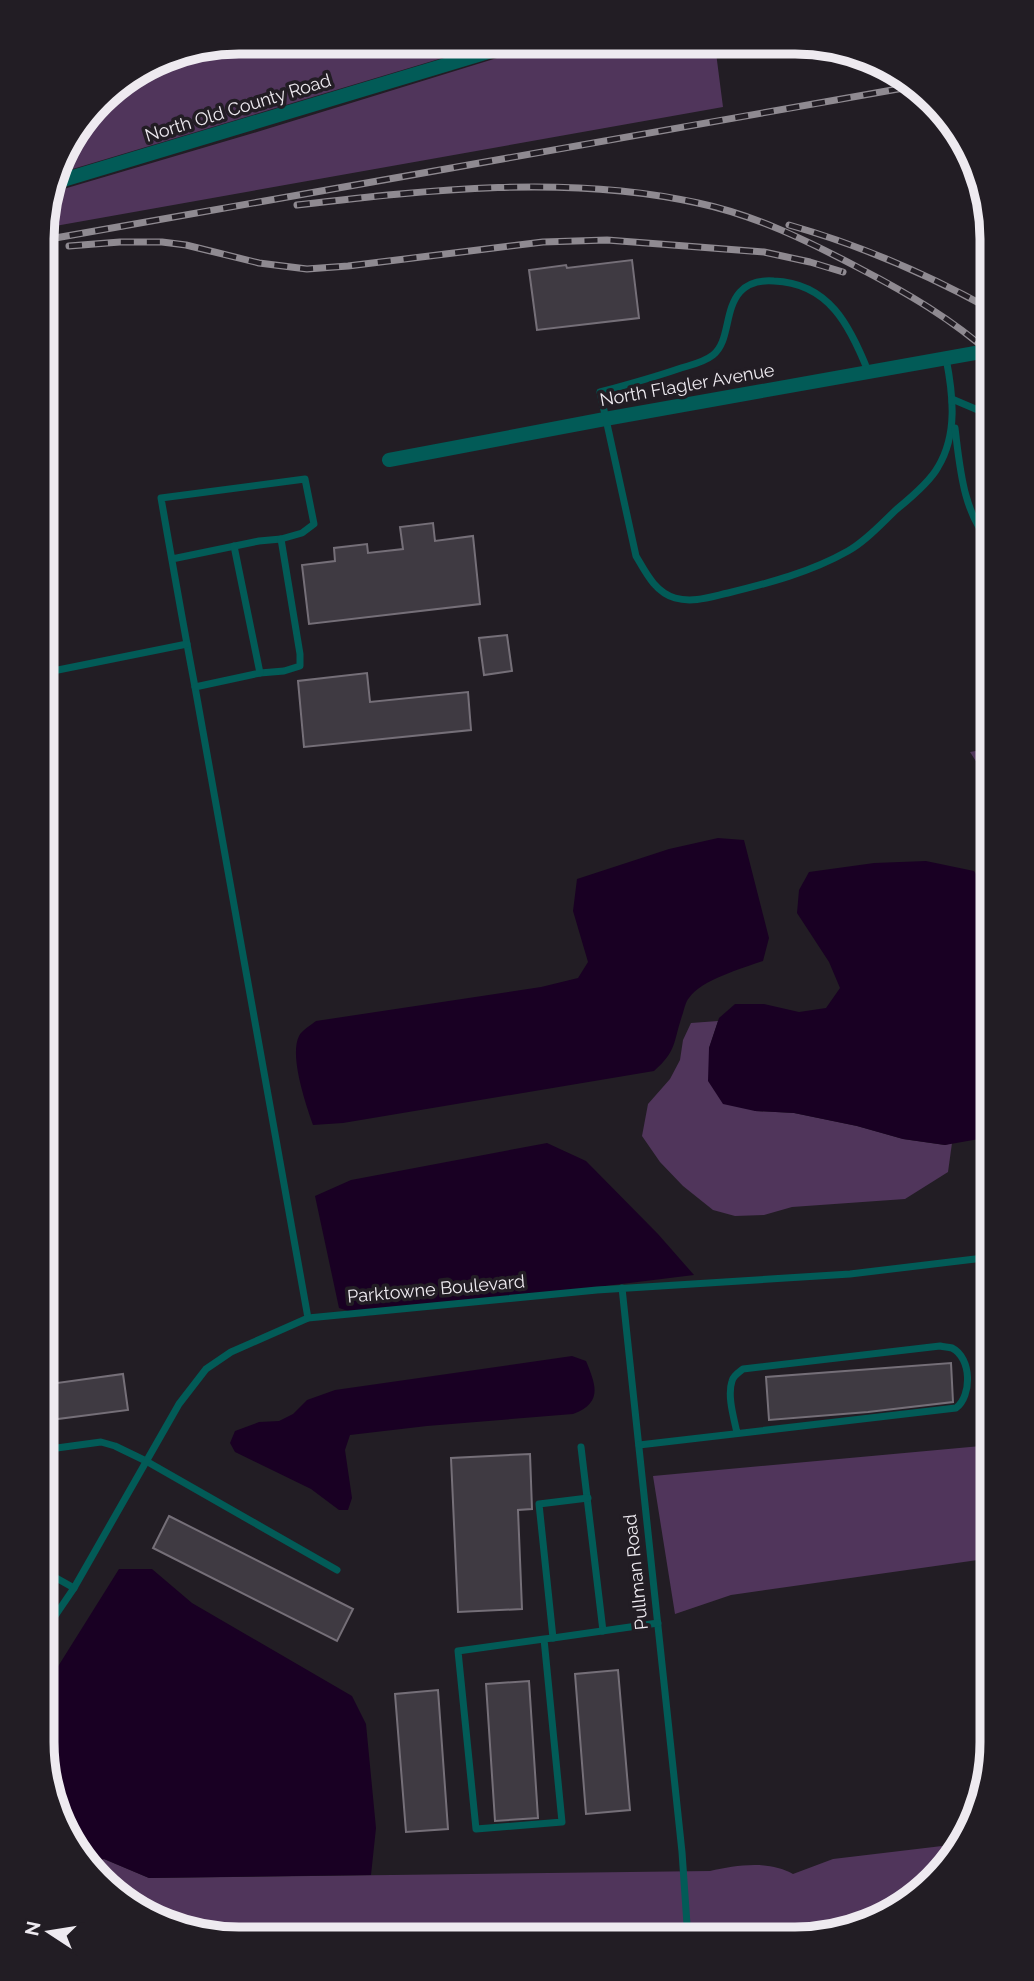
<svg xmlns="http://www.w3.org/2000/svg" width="1034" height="1981" font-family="Raleway,sans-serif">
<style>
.green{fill:#50355b}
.water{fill:#190023}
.building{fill:#3f3a42;stroke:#756f78;stroke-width:2}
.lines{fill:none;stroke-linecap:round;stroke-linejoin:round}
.lane{stroke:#025b57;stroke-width:7}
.street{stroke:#025b57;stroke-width:14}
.rail-casing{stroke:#8f8a91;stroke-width:7}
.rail{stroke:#221d24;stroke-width:4.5;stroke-dasharray:13;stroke-linecap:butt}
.labels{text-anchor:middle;stroke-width:7;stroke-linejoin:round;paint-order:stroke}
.street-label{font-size:18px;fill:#eeeaf0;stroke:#221d24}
.rim{fill:none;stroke:#eeeaf0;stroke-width:9}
</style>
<rect width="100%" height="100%" fill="#221d24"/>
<g class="green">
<path d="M239 42 489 44 56 174 63 152 109 91 164 57Z"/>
<path d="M542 44 715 45 723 107 44 228V214L50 193 257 132Z"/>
<path d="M992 748V842L988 836 979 766 970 752Z"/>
<path d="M718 1021 709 1048 755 1111 794 1113 857 1126 903 1139 945 1145 952 1143 948 1172 905 1199 792 1207 764 1215 735 1216 713 1210 683 1186 660 1162 642 1136 648 1104 670 1079 680 1060 683 1040 691 1023Z"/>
<path d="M992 1445V1558L731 1595 675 1614 653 1476Z"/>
<path d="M942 1846 944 1849 955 1850 951 1862 858 1929 795 1939 213 1937 110 1890 91 1862 104 1859 149 1878 710 1871C737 1865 768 1860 793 1874L833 1859Z"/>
</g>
<g class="water">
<path d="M718 838 744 840 769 938 763 961C743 968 701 980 689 998 686 1001 684 1009 683 1013 673 1041 678 1050 654 1071L343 1123 313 1125C306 1105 289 1056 299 1036 302 1030 311 1025 316 1021L541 987 578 978 588 962 573 911 577 879 669 849Z"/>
<path d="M926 861 974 871 992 899V1127L979 1139 945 1145 903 1139 857 1126 794 1113 755 1111 723 1104 708 1081 709 1048 719 1018 735 1004H764L799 1012 826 1008 840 988 829 962 797 913 799 890 809 872 874 863Z"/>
<path d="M547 1143 586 1161 658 1234 694 1275 363 1316 339 1308 315 1196 351 1180Z"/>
<path d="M572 1356 586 1361C596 1385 603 1403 573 1414L427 1426 350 1435 345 1450 352 1498 348 1510H339L311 1489 235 1452 230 1443 235 1431 259 1422 279 1421 293 1414 307 1400 335 1390Z"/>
<path d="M119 1569H152L192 1603 352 1696 366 1724 376 1828 371 1875 149 1878 104 1859 91 1862 52 1805 42 1742V1692Z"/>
</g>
<g class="building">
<path d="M632 260 639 318 537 330 529 270 566 265 567 268Z"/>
<path d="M433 523 435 541 473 536 480 604 309 624 302 565 335 561 334 548 367 544 368 553 403 549 400 527Z"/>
<path d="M507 635 512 671 484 675 479 638Z"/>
<path d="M367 673 370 702 468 692 471 730 304 747 298 681Z"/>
<path d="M951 1363 953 1402 868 1412 769 1420 766 1377Z"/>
<path d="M123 1374 128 1410 42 1421V1385Z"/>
<path d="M530 1454 532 1509 518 1510 522 1609 458 1612 451 1458Z"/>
<path d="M169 1516 353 1609 337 1641 153 1548Z"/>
<path d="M618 1670 630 1810 586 1814 575 1674Z"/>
<path d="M529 1681 538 1818 495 1821 486 1684Z"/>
<path d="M438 1690 448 1829 406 1832 395 1694Z"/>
</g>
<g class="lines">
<g class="lane">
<path d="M868 371C850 326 829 283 774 281 761 280 749 282 740 292 724 310 730 342 713 355 703 363 690 365 678 369 652 378 626 385 600 392L636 556C646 573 655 592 675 598 693 603 710 597 728 593 769 583 811 572 848 551 866 541 882 523 897 509 908 500 931 480 938 467 958 434 953 394 946 358"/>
<path d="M952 402V399L992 416"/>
<path d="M955 428C960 468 963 514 992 545"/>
<path d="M988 542 992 568"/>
<path d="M172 559 259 541 281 539 302 533 314 524 305 479 161 498C172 561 183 624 195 687L308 1318"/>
<path d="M43 673 187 644"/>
<path d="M260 673 284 671 300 666V654L281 539"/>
<path d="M195 687 260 673 234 546"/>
<path d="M622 1288 682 1852 688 1939"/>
<path d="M639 1445 956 1408C972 1396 972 1358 952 1348 948 1347 944 1347 940 1346L743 1369C739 1372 733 1376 732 1381 727 1396 734 1418 737 1433"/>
<path d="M581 1447 603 1631"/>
<path d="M42 1450 101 1442 115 1446 146 1461 337 1570"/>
<path d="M42 1570 74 1588"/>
<path d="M42 1635 74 1588 179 1404 206 1369 231 1352 308 1318 597 1290 850 1274 992 1257"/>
<path d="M553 1638 539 1504 588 1498"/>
<path d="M544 1639 562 1822 476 1829 458 1651 544 1639 553 1638 658 1623"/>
</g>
<g class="street">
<path d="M53 183 515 44"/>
<path d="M389 460 605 419 992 350"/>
</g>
<g class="rail-casing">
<g id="rail">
<path d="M297 205C428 190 568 174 698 203 755 215 808 241 859 268 907 293 952 319 992 355"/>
<path d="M789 225C860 245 927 274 992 310"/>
<path d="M44 240 915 86"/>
<path d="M69 246 120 242H162L186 245 259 263 307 269 348 266 543 242 607 240 764 252 810 262 843 272"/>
</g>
</g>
<use href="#rail" class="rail"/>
</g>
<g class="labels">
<g class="street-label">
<text transform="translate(238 108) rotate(-17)" y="6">North Old County Road</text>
<text transform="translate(687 385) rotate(-10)" y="6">North Flagler Avenue</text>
<text transform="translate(436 1289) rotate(-5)" y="6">Parktowne Boulevard</text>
<text transform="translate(636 1572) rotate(-96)" y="6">Pullman Road</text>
</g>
</g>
<path d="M0 0H1034V1981H0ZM239 54H795A185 185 0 0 1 980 239V1742A185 185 0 0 1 795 1927H239A185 185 0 0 1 54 1742V239A185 185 0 0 1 239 54Z" fill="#221d24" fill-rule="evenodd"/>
<path class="rim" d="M239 54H795A185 185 0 0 1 980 239V1742A185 185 0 0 1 795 1927H239A185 185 0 0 1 54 1742V239A185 185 0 0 1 239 54Z"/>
<g transform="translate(49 1932) rotate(282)" stroke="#221d24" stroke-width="5" paint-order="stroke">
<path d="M0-5L12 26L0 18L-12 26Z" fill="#eeeaf0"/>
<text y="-10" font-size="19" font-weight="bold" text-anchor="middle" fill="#eeeaf0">N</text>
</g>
</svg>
